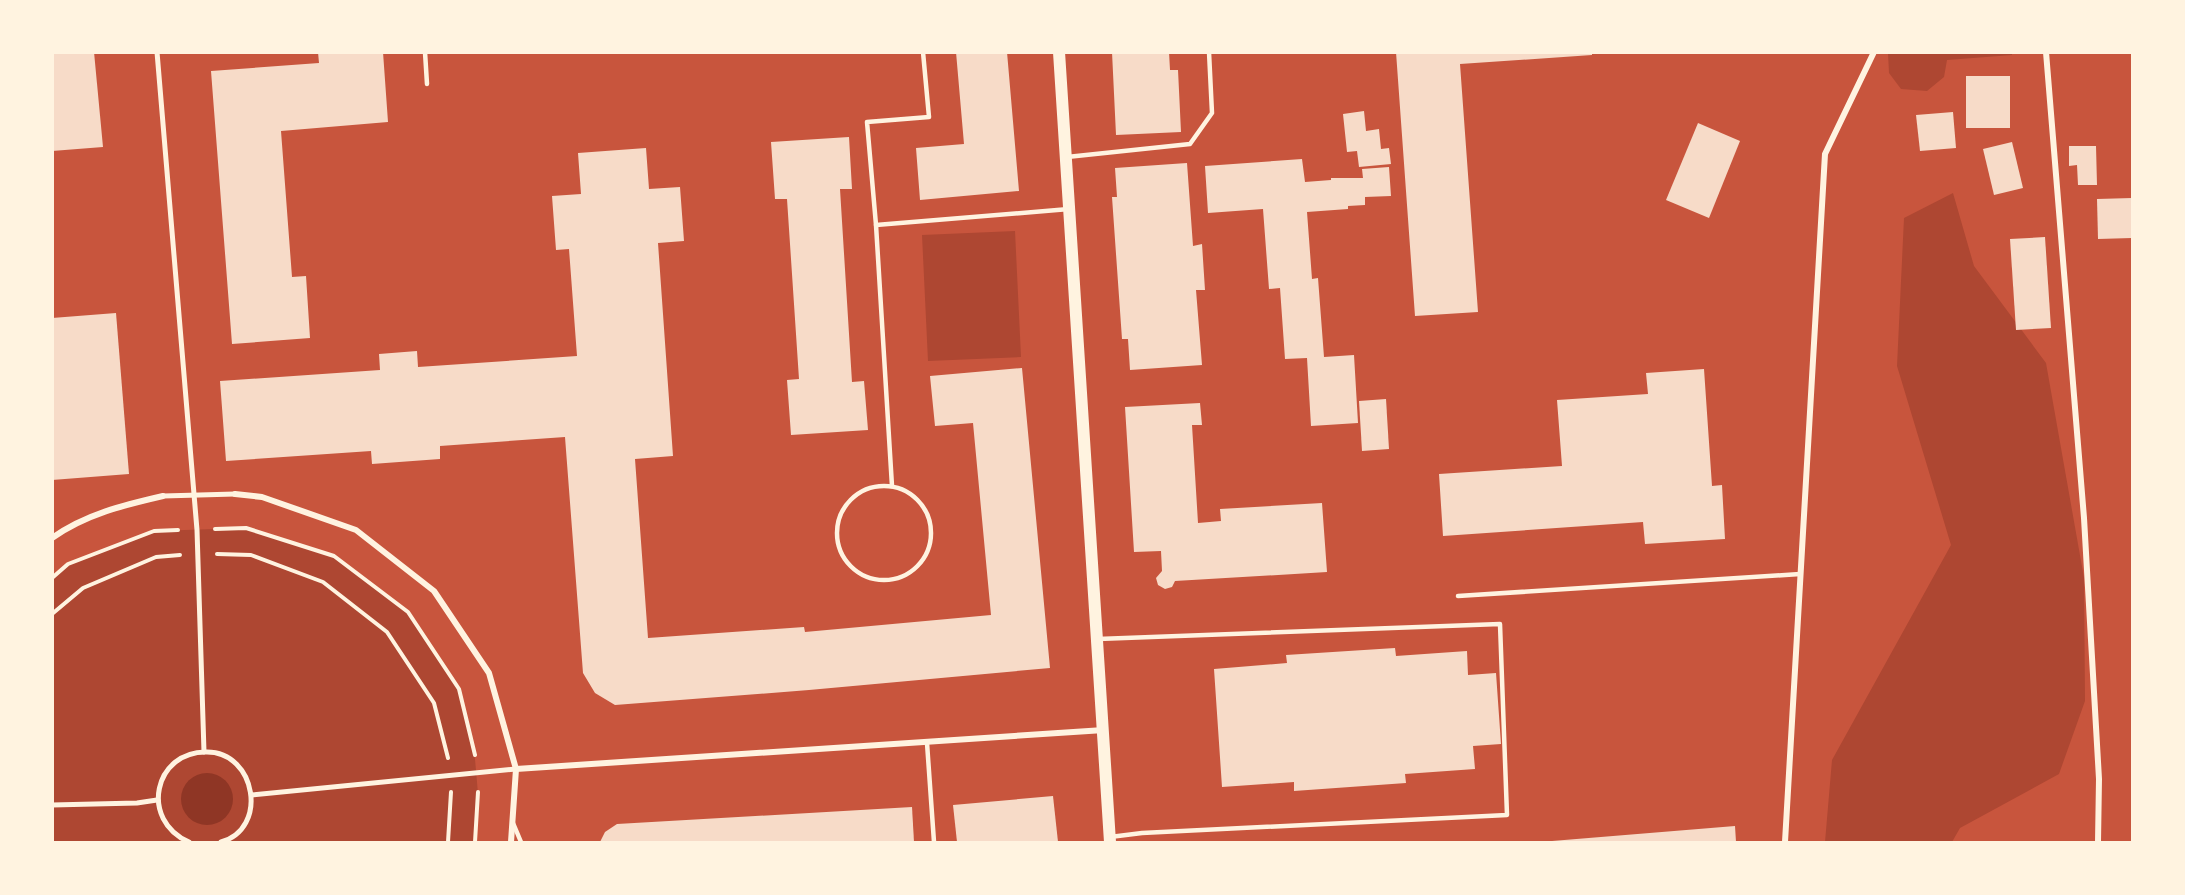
<svg xmlns="http://www.w3.org/2000/svg" width="2185" height="895" font-family="'DejaVu Sans',sans-serif">
<style>
.green{fill:#ae4732}
.water{fill:#8f3625}
.building{fill:#f7dbc8}
.lines{fill:none;stroke-linecap:round;stroke-linejoin:round}
.path{stroke:#fff3e0;stroke-width:4}
.service{stroke:#fff3e0;stroke-width:4.5}
.pedestrian{stroke:#fff3e0;stroke-width:5}
.minor{stroke:#fff3e0;stroke-width:6}
.secondary{stroke:#fff3e0;stroke-width:12}
</style>
<rect width="100%" height="100%" fill="#c8553d"/>
<g class="green">
<path d="M1888 53V52L2012 53V55L1947 60 1944 77 1927 91 1901 89 1889 73Z"/>
<path d="M1953 193 1974 266 2046 363 2084 578 2085 701 2059 774 1960 828 1952 842H1825L1832 760 1951 545 1897 366 1904 218Z"/>
<path d="M1015 231 1021 357 928 361 922 235Z"/>
<path d="M246 528 334 556 408 612 459 689 475 759 479 805 475 842H53L52 578 68 564 154 531Z"/>
</g>
<circle class="water" cx="207" cy="799" r="26"/>
<g class="building">
<path d="M52 52H94L103 147 52 151Z"/>
<path d="M318 52H383L388 122 281 131 292 277 306 276 310 338 232 344 211 71 319 63Z"/>
<path d="M956 52H1007L1019 191 920 200 916 148 964 144Z"/>
<path d="M1112 52H1169L1170 70H1178L1181 132 1116 135Z"/>
<path d="M1396 52H1592V55L1460 64 1478 312 1415 316Z"/>
<rect x="1966" y="76" width="44" height="52"/>
<path d="M1364 111 1366 131 1379 129 1381 149 1389 148 1391 164 1359 167 1357 151 1347 152 1343 114Z"/>
<path d="M1953 112 1956 148 1920 151 1916 115Z"/>
<path d="M1698 123 1740 141 1709 218 1666 200Z"/>
<path d="M849 137 852 189H840L852 382 864 381 868 430 791 435 787 380 799 379 787 199H775L771 142Z"/>
<path d="M2012 142 2023 188 1994 195 1983 149Z"/>
<path d="M2069 146H2096L2097 185H2078L2077 165 2069 166Z"/>
<path d="M646 148 649 189 680 187 684 241 658 243 673 456 635 459 648 638 804 627 805 632 991 615 973 423 935 426 930 376 1022 368 1050 668 809 690 615 705 595 693 583 673 565 437 440 446V459L372 464 371 451 226 461 220 381 380 370 379 354 417 351 418 367 577 356 569 249 556 250 552 196 581 194 578 153Z"/>
<path d="M1302 159 1305 182 1331 180V178H1363L1362 169 1389 167 1391 196 1365 197V205L1348 206V209L1307 212 1312 279 1318 278 1324 357 1354 355 1358 423 1311 426 1307 358 1285 359 1280 288 1269 289 1263 209 1208 213 1205 166Z"/>
<path d="M1187 163 1193 246 1202 244 1205 290H1196L1202 365 1130 370 1128 339H1122L1112 197H1117L1115 168Z"/>
<path d="M2132 198V238L2098 239 2097 199Z"/>
<path d="M2045 237 2051 328 2016 330 2010 239Z"/>
<path d="M116 313 129 474 52 480V318Z"/>
<path d="M1704 369 1712 486 1722 485 1725 539 1645 544 1643 522 1443 536 1439 474 1562 466 1557 400 1648 394 1646 373Z"/>
<path d="M1386 399 1389 449 1362 451 1359 401Z"/>
<path d="M1200 403 1202 425H1192L1198 523 1221 521 1220 509 1322 503 1327 572 1175 581 1172 587 1165 589 1158 585 1156 578 1162 571 1161 551 1134 552 1125 407Z"/>
<path d="M1395 648 1396 656 1467 651 1468 675 1496 673 1501 744 1473 746 1475 769 1405 774 1406 783 1294 791V782L1222 787 1214 669 1287 663 1286 655Z"/>
<path d="M1053 796 1058 842H957L953 805Z"/>
<path d="M912 807 914 842H600L605 832 617 824Z"/>
<path d="M1735 826 1736 842H1552V841Z"/>
</g>
<g class="lines">
<g class="path">
<path d="M215 529 246 528 334 556 408 612 459 689 475 755"/>
<path d="M217 554 251 555 323 582 387 632 434 703 448 758"/>
<path d="M52 578 68 564 154 531 178 530"/>
<path d="M52 614 83 588 156 557 180 555"/>
<path d="M448 842 451 792"/>
<path d="M475 842 478 792"/>
</g>
<g class="service">
<path d="M425 52 427 84"/>
<path d="M1067 157 1190 144 1212 113 1209 52"/>
<path d="M876 225 1069 209"/>
<circle cx="884" cy="533" r="47"/>
<path d="M892 486 876 225 867 122 929 117 923 52"/>
<path d="M1458 596 1800 574"/>
<path d="M1098 639 1500 624 1507 815 1142 833 1110 837"/>
<path d="M927 743 934 842"/>
<path d="M513 823 521 842"/>
</g>
<g class="pedestrian">
<path d="M157 52 197 530 204 752"/>
<path d="M163 496 235 494"/>
<path d="M252 795 516 769"/>
<path d="M52 805 137 803 157 800"/>
<path d="M189 842C139 820 154 751 207 752 256 752 269 829 221 842"/>
</g>
<g class="minor">
<path d="M2046 52 2084 518 2099 779 2098 842"/>
<path d="M235 494 262 497 356 530 434 591 489 673 516 769 511 842"/>
<path d="M52 538C86 514 124 505 163 496"/>
<path d="M516 769 1104 730"/>
<path d="M1785 842 1825 154 1874 52"/>
</g>
<path class="secondary" d="M1059 52 1110 842"/>
</g>
<rect width="2185" height="895" fill="none" stroke="#fff3e0" stroke-width="108"/>
</svg>
